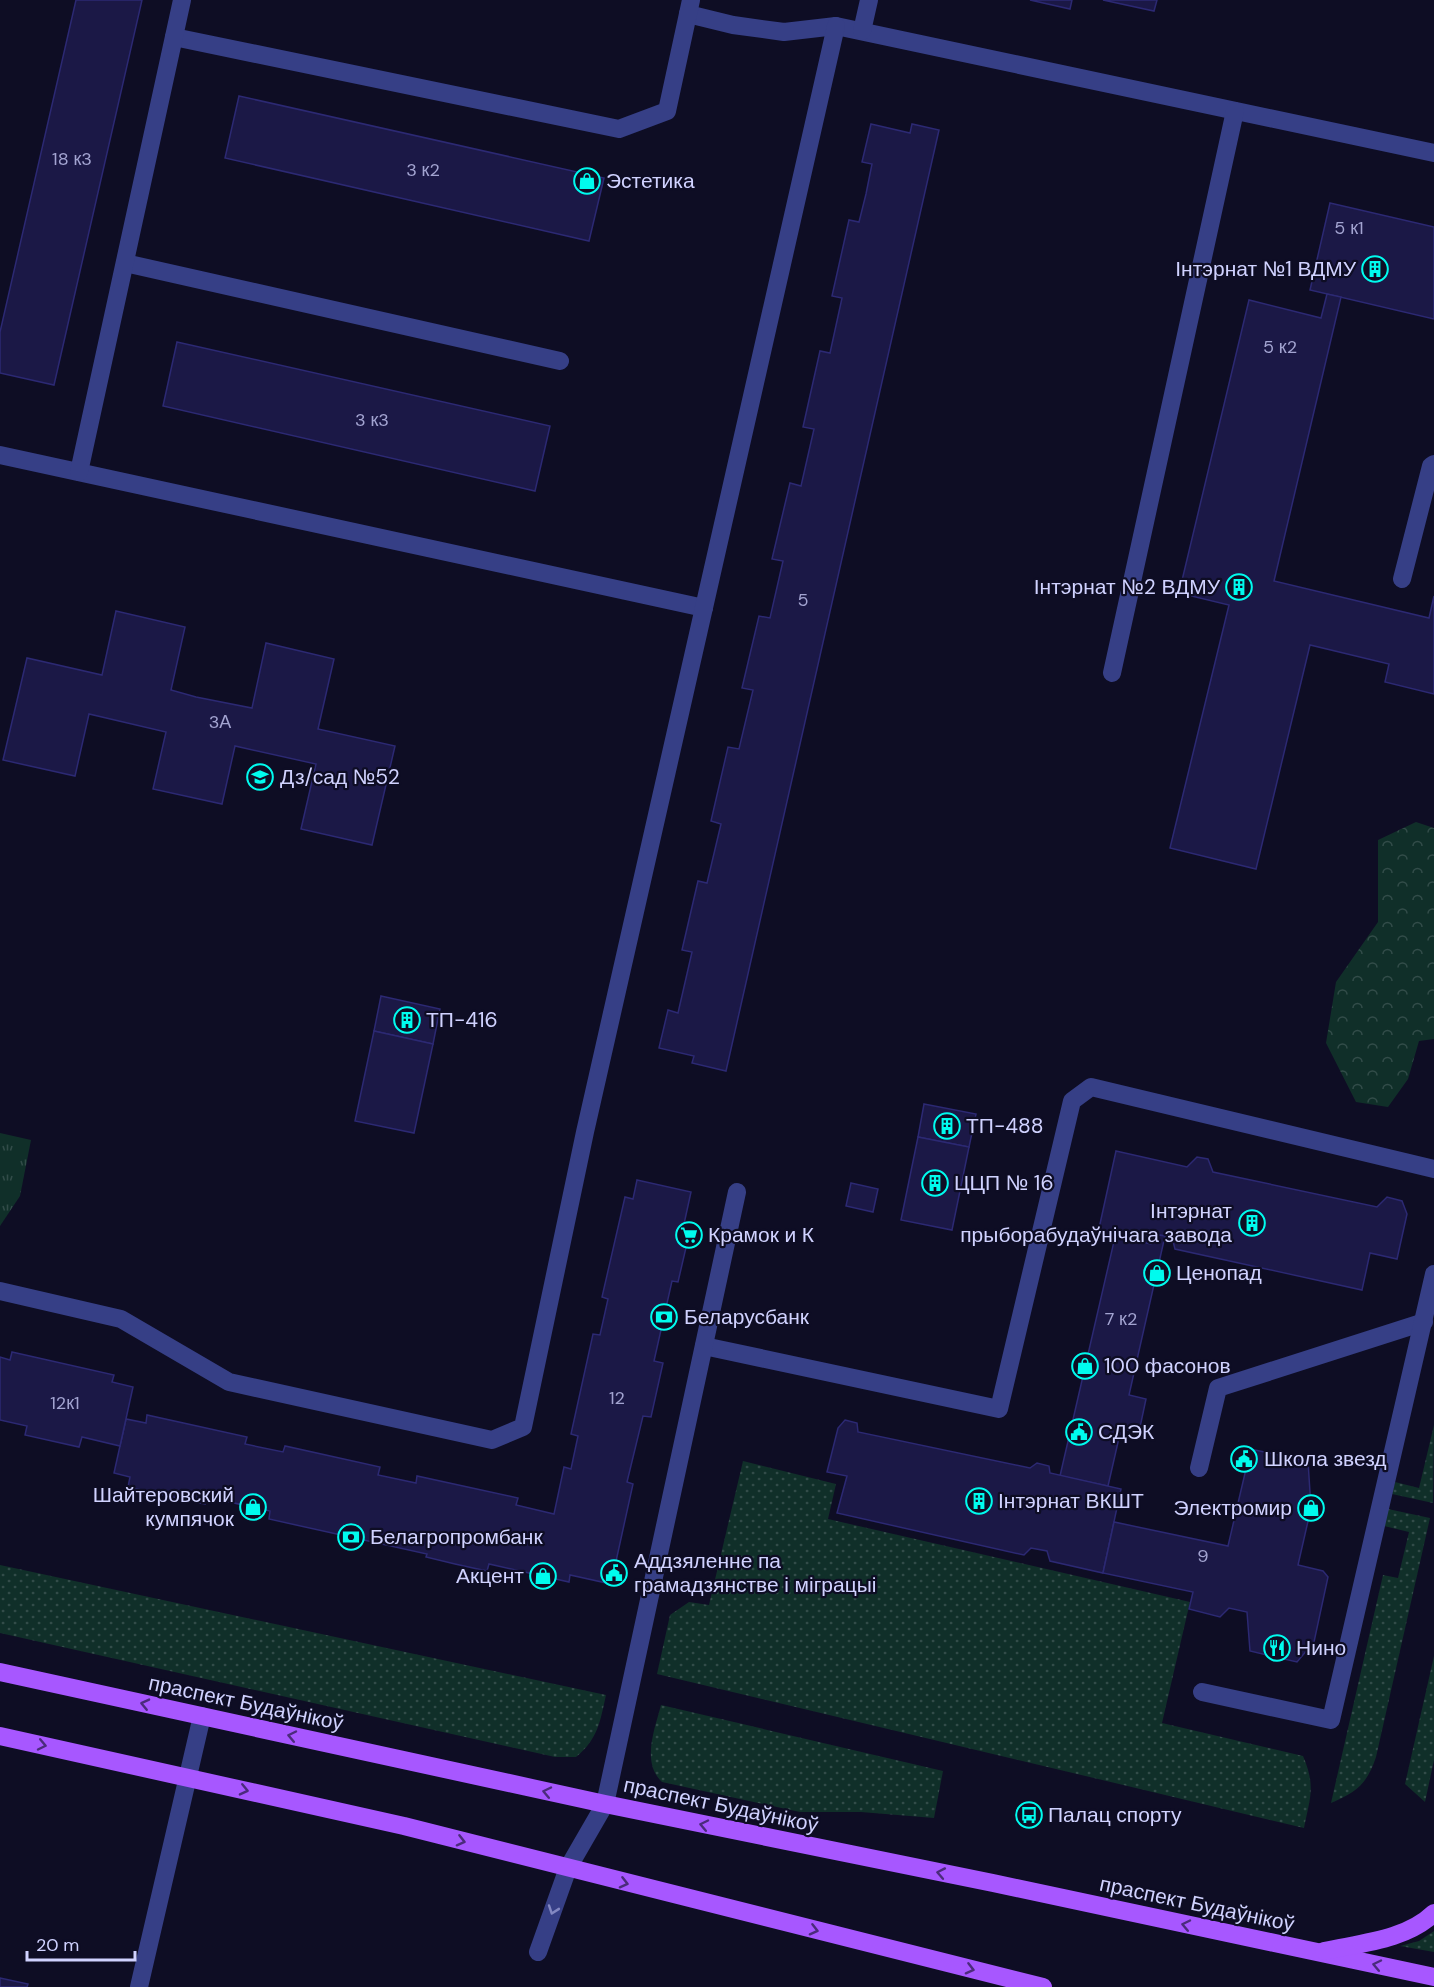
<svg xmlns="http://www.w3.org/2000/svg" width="1434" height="1987" font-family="'DM Sans',sans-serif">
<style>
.grass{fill:url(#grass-dots)}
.forest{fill:url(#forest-crowns)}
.park{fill:url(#park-tufts)}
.building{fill:#1b1846;stroke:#2c2973;stroke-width:1.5}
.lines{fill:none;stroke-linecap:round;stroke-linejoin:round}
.minor{stroke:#363f86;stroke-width:18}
.major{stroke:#a757ff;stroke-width:18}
.oneway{stroke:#4b2b7c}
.oneway2{stroke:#8388c2}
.labels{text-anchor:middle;stroke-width:4.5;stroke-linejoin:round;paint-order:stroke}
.number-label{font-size:18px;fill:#a3a4d1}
.poi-label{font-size:21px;fill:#d0d2ff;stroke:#0e0d24;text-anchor:start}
.street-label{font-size:21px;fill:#d0d2ff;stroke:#0e0d24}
</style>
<defs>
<pattern id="grass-dots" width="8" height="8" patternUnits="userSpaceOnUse" patternTransform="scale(1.5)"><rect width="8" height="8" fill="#102f29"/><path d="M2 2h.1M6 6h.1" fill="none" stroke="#324c49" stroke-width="1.8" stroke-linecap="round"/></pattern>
<pattern id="forest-crowns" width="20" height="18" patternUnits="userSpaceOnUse" patternTransform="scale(1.5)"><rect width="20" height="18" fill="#102f29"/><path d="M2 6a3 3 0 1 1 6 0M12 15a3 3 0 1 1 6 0" fill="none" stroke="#324c49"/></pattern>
<pattern id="park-tufts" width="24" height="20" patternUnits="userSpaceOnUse" patternTransform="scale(1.5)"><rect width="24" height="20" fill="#102f29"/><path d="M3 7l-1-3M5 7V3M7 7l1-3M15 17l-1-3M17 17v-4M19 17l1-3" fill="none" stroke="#324c49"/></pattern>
</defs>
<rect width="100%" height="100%" fill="#0e0d24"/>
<g class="grass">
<path d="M1434 1425 1433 1503 1392 1494 1395 1482 1419 1488Z"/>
<path d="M743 1461 836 1484 828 1519 1190 1602 1162 1723 1303 1756C1316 1786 1310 1798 1304 1828L657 1674 670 1615 689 1602 709 1605Z"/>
<path d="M1388 1509 1430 1518 1376 1757C1367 1784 1357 1792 1331 1803L1383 1575 1398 1578 1409 1532 1384 1526Z"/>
<path d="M0 1565 606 1695C600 1722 598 1739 576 1757H555L0 1633Z"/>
<path d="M1434 1656V1760L1425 1802 1405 1784Z"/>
<path d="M661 1705 943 1771 934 1818 861 1812H800L662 1782C641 1763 655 1728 661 1705Z"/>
<path d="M1434 1931V1952L1400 1946 1419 1941Z"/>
</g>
<path class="forest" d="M1416 822 1434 828V1039L1419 1041 1408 1079 1388 1107 1356 1102 1326 1043 1336 982 1378 922V840Z"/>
<path class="park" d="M0 1133 31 1140 20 1196 0 1226Z"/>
<g class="building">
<path d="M76 0H142L54 385 0 373V332Z"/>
<path d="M1030 0H1072L1070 9Z"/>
<path d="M1103 0H1157L1154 11Z"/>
<path d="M239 96 604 178 589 241 225 158Z"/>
<path d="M871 124 910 133 912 124 939 130 726 1071 692 1063 694 1056 659 1048 668 1010 678 1013 692 952 682 950 698 881 707 883 721 824 711 821 728 747 739 749 753 690 742 688 759 616 770 618 783 561 772 559 790 483 801 486 814 429 803 427 820 351 830 353 842 298 832 296 849 220 859 222 866 194 872 164 862 162Z"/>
<path d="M1330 203 1434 227V319L1310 290Z"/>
<path d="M1327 294 1341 297 1274 581 1429 618 1434 596V694L1385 682 1389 664 1310 645 1256 869 1170 848 1229 605 1179 593 1249 300 1321 318Z"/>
<path d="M177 342 550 426 535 491 163 406Z"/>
<path d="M116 611 185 627 171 690 196 697 252 708 266 643 334 659 318 729 395 746 372 845 301 829 316 764 235 746 222 804 153 789 166 732 89 714 75 776 3 760 27 658 102 675Z"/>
<path d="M381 996 440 1009 433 1044 374 1031Z"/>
<path d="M374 1031 433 1044 414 1133 355 1121Z"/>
<path d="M924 1104 976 1114 969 1147 918 1137Z"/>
<path d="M918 1137 969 1147 952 1230 901 1220Z"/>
<path d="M1116 1151 1187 1167 1197 1157 1208 1159 1213 1172 1377 1207 1387 1197 1402 1201 1407 1214 1397 1259 1370 1253 1362 1290 1175 1249 1172 1237 1159 1235 1151 1244 1098 1233Z"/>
<path d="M637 1180 691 1192 684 1224 691 1226 678 1282 672 1281 654 1361 663 1363 651 1417 643 1416 627 1482 633 1484 611 1584 570 1575 569 1582 489 1564 487 1571 455 1564 426 1557 427 1554 269 1519 270 1511 207 1497 205 1504 128 1487 130 1477 114 1473 126 1419 146 1423 147 1415 247 1437 245 1444 283 1452 285 1446 380 1467 378 1475 416 1483 417 1476 518 1498 516 1505 554 1514 564 1467 571 1469 578 1436 571 1434 593 1334 600 1335 608 1299 602 1297 625 1197 633 1199Z"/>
<path d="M851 1183 878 1189 873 1212 846 1206Z"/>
<path d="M1159 1235 1165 1236 1129 1395 1146 1399 1139 1432 1121 1429 1108 1486 1060 1476 1115 1237 1151 1244Z"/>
<path d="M12 1352 114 1375 112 1382 133 1387 120 1446 82 1437 79 1447 25 1435 27 1426 0 1420V1357L10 1360Z"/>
<path d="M845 1420 857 1423 858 1432 1030 1468 1037 1463 1049 1466 1050 1473 1121 1489 1103 1573 1050 1561 1047 1551 1031 1548 1024 1555 837 1513 847 1476 827 1472 838 1428Z"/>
<path d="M1240 1447 1308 1461 1311 1508 1298 1565 1323 1571 1328 1577 1314 1642 1297 1662 1250 1651 1247 1612 1229 1608 1220 1617 1189 1609 1193 1592 1103 1573 1114 1522 1228 1546 1246 1469 1236 1467Z"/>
<path d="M0 1978 28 1984 27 1987H0Z"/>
</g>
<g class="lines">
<g class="minor">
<path d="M688 14 733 25 784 32 836 26 1434 153"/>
<path d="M862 31 869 0"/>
<path d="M174 37 619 129 667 111 691 0"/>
<path d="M125 263 560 361"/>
<path d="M0 455 704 608"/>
<path d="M79 472 182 0"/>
<path d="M1402 579 1431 466 1434 464"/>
<path d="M1112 673 1235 111"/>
<path d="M0 1291 121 1319 229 1382 492 1440 523 1427 585 1132 836 26"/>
<path d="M704 1346 999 1409 1072 1101 1091 1087 1434 1169"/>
<path d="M1199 1468 1218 1388 1424 1322"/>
<path d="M1202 1692 1331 1720 1434 1274"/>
<path d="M538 1952 568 1868 605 1804 737 1192"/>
<path d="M139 1987 202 1716"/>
</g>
<g class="major">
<path d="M0 1672 605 1804 993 1883 1434 1977"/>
<path d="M0 1736 404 1826 1043 1987"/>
<path d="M1324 1951C1361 1943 1406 1940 1434 1913"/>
</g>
</g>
<defs><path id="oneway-chevron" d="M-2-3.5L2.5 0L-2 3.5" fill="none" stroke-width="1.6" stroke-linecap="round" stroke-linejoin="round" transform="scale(1.5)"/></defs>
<g class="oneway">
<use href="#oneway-chevron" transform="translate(145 1704) rotate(-167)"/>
<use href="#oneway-chevron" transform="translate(292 1736) rotate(-168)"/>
<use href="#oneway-chevron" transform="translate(42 1745) rotate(12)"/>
<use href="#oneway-chevron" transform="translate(244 1790) rotate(13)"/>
<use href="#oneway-chevron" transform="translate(547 1792) rotate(-168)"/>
<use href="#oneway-chevron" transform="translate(704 1825) rotate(-168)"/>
<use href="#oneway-chevron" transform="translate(461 1841) rotate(14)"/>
<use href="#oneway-chevron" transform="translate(941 1873) rotate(-169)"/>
<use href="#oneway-chevron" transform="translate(624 1883) rotate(14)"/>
<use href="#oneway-chevron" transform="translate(1186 1925) rotate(-168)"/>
<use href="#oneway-chevron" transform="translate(814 1930) rotate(14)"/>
<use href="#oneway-chevron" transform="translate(1377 1965) rotate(-168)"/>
<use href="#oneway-chevron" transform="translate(970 1969) rotate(14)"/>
</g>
<use class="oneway2" href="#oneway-chevron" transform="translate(553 1910) rotate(109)"/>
<defs>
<g id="shop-ring" transform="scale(1.35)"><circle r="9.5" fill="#0e0d24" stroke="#00fbee" stroke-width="1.5"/><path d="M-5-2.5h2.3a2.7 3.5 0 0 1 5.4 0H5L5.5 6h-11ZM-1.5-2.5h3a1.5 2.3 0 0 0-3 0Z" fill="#00fbee"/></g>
<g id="building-ring" transform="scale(1.35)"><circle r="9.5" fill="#0e0d24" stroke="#00fbee" stroke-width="1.5"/><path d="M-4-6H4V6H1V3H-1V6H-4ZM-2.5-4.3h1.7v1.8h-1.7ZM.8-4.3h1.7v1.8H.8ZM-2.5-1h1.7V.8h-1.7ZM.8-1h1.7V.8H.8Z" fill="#00fbee"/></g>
<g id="school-ring" transform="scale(1.35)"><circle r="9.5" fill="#0e0d24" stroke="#00fbee" stroke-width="1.5"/><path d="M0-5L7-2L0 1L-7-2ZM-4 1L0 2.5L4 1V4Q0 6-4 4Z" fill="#00fbee"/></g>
<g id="supermarket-ring" transform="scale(1.35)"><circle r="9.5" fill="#0e0d24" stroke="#00fbee" stroke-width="1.5"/><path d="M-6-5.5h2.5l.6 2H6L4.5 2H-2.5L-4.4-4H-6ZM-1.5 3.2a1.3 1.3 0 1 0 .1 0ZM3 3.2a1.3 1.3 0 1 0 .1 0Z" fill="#00fbee"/></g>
<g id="bank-ring" transform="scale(1.35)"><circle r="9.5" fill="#0e0d24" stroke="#00fbee" stroke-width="1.5"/><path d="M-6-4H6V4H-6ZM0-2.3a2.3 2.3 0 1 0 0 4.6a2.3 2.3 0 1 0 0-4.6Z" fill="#00fbee"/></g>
<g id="civic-ring" transform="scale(1.35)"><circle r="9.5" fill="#0e0d24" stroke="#00fbee" stroke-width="1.5"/><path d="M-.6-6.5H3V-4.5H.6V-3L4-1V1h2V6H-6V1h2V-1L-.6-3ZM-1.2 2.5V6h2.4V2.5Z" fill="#00fbee"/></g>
<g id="restaurant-ring" transform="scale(1.35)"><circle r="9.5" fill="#0e0d24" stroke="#00fbee" stroke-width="1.5"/><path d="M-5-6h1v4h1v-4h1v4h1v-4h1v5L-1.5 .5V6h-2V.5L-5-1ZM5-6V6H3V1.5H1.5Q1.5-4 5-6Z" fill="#00fbee"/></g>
<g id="bus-ring" transform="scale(1.35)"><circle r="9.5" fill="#0e0d24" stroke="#00fbee" stroke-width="1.5"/><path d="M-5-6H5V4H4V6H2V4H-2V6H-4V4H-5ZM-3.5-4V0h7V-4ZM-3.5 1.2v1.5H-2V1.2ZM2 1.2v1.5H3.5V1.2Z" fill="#00fbee"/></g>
</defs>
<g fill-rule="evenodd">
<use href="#shop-ring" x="587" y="181"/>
<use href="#building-ring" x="1375" y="269"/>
<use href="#building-ring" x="1239" y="587"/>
<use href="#school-ring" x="260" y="777"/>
<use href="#building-ring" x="407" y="1020"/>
<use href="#building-ring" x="947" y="1126"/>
<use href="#building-ring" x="935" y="1183"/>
<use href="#building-ring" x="1252" y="1223"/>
<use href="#supermarket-ring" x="689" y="1235"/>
<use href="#shop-ring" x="1157" y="1273"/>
<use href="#bank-ring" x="664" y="1317"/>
<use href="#shop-ring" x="1085" y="1366"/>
<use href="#civic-ring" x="1079" y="1432"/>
<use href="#civic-ring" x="1244" y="1459"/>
<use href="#building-ring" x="979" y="1501"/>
<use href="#shop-ring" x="253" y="1507"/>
<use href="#shop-ring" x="1311" y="1508"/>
<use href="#bank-ring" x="351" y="1537"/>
<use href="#civic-ring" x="614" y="1573"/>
<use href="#shop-ring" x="543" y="1576"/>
<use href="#restaurant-ring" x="1277" y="1648"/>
<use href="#bus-ring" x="1029" y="1815"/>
</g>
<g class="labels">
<g class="number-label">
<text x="72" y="165">18 к3</text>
<text x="423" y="176">3 к2</text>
<text x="1349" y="234">5 к1</text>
<text x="1280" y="353">5 к2</text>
<text x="372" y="426">3 к3</text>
<text x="803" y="606">5</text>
<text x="220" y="728">3А</text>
<text x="1121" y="1325">7 к2</text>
<text x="617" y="1404">12</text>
<text x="65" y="1409">12к1</text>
<text x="1203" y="1562">9</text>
</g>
<g class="poi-label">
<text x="606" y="188">Эстетика</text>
<text x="1356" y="276" text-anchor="end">Інтэрнат №1 ВДМУ</text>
<text x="1220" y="594" text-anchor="end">Інтэрнат №2 ВДМУ</text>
<text x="280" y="784">Дз/сад №52</text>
<text x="426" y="1027">ТП-416</text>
<text x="966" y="1133">ТП-488</text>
<text x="954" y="1190">ЦЦП № 16</text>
<text x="1232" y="1218" text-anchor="end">Інтэрнат<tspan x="1232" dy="24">прыборабудаўнічага завода</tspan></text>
<text x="708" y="1242">Крамок и К</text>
<text x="1176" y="1280">Ценопад</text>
<text x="684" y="1324">Беларусбанк</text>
<text x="1104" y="1373">100 фасонов</text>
<text x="1098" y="1439">СДЭК</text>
<text x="1264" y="1466">Школа звезд</text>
<text x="234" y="1502" text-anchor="end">Шайтеровский<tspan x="234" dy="24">кумпячок</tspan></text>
<text x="998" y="1508">Інтэрнат ВКШТ</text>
<text x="1292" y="1515" text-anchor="end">Электромир</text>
<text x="370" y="1544">Белагропромбанк</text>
<text x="634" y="1568">Аддзяленне па<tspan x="634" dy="24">грамадзянстве і міграцыі</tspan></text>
<text x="524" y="1583" text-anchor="end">Акцент</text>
<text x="1296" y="1655">Нино</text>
<text x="1048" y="1822">Палац спорту</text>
</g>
<g class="street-label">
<text transform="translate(246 1703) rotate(12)" y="7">праспект Будаўнікоў</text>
<text transform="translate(721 1805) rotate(12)" y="7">праспект Будаўнікоў</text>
<text transform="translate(1197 1904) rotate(12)" y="7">праспект Будаўнікоў</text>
</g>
</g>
<path d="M27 1951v9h108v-9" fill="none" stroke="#d0d2ff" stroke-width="3"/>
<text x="36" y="1951" font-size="18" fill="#d0d2ff" stroke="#0e0d24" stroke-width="4.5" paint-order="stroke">20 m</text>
</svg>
